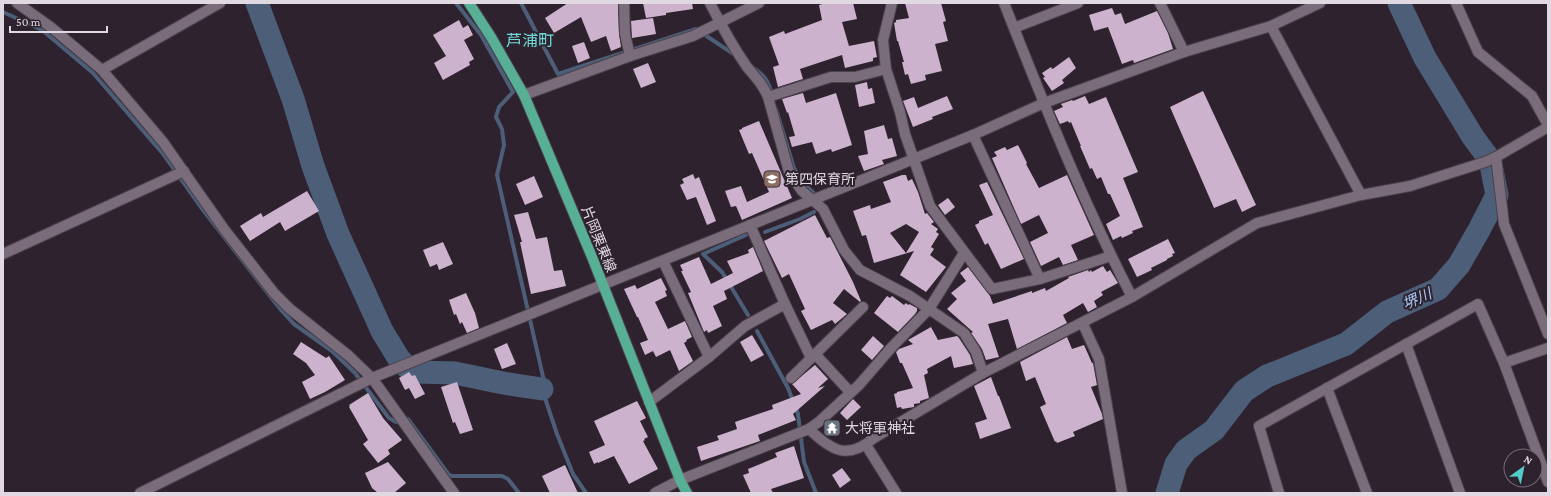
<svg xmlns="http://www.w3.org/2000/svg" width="1551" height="496" font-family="'Crimson Pro','Noto Sans JP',serif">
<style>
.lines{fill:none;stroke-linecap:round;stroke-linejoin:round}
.stream{stroke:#4c5e78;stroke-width:4}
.river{stroke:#4c5e78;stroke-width:23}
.building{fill:#cdb2ce;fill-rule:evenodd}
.minor-casing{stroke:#4b414b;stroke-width:12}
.major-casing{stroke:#4b414b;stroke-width:12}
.minor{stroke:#7a6c7b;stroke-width:10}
.major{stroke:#57af95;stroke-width:10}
.labels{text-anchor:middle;stroke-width:4;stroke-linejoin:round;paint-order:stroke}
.poi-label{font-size:14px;fill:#e1d9e1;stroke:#2e222e;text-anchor:start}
.street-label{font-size:14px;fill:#e1d9e1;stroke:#2e222e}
.water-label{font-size:15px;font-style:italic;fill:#a5c9f9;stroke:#2e222e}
.quarter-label{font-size:16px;fill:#6fdbd9;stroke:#2e222e}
</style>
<rect width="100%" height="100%" fill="#2e222e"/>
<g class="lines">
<g class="stream">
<path d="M456 3 481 35 513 92 499 107 496 117 502 129 504 145 497 175 544 381 542 389 557 434 573 474 586 493"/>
<path d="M521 3 558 74 696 29 735 55"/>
<path d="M3 12 42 30 93 73 164 155 203 210 281 310 294 324 332 351 355 373 389 418 396 422 408 419 449 475 452 476H502L508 479 519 493"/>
<path d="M752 67C764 75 768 80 772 94"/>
<path d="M776 109 794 168 801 181 819 198"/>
<path d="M765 232 800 219 814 212"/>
<path d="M746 235 703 254 722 272 748 315"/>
<path d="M757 331 788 388 798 414 804 462 816 493"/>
</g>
<g class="river">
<path d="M257 3 293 99 313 166 338 234 382 331 399 359 407 367 416 372 455 373 503 383 542 389"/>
<path d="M1167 493 1176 464 1186 450 1214 430 1244 391 1267 376 1346 344 1387 312 1438 289 1459 265 1479 230 1497 195 1490 160 1473 137 1425 58 1399 3"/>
</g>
</g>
<g class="building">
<path d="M568 3H618L619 34 621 47 611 51 606 36 591 42 581 17 554 33 545 18Z"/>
<path d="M643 3H692L693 9 666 13V15L646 18Z"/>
<path d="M826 3H853L857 19 842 22 849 46 874 41 877 57 873 58V61L845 68 842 55 800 69 803 79 778 87 773 67 779 65 769 37 784 31 785 34 822 20 819 5Z"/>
<path d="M905 3H941L946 21 943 22 948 41 935 44 942 71 925 75 926 80 911 84 908 74 905 75 902 62H904L898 41H897L894 23 896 22V20L909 18Z"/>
<path d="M1112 8 1115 15 1121 13 1125 24 1157 11 1168 33 1173 49 1134 63 1133 60 1122 64 1108 27 1094 31 1089 15Z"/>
<path d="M653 18 656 34 632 38 631 21Z"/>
<path d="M459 20 463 28 468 25 473 35 464 40 474 59 469 62 470 65 443 80 434 63 446 56 433 35Z"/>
<path d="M584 42 590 58 578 63 572 46Z"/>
<path d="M1069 57 1076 68 1062 80 1064 83 1052 91 1043 78 1045 77 1042 73 1051 67 1052 69 1054 68Z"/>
<path d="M648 63 656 82 641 88 633 69Z"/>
<path d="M867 82 868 89 872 88 875 103 859 107 855 85Z"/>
<path d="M1203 91 1256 205 1242 212 1236 199 1214 208 1170 107Z"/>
<path d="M803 93 806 103 836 93 852 145 832 152 831 149 816 154 812 142 792 147 789 137 795 136 788 112 787 113 782 99Z"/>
<path d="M947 96 953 109 932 117 933 119 913 127 903 101 914 97 918 108Z"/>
<path d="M1085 96 1089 104 1106 97 1138 172 1123 178 1143 227 1132 231 1133 233 1122 238 1121 236 1113 240 1106 224 1120 216 1110 194H1108L1101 177 1097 179 1092 168 1090 169 1080 146H1081L1071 122 1069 123 1068 121 1060 124 1054 111 1063 107 1061 104 1072 100 1073 101Z"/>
<path d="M759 121 792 198 742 220 736 206 731 207 725 191 741 186 747 202 769 192 752 153 749 154 739 130 742 129V128Z"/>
<path d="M884 125 888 139 892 138 897 156 882 160 884 164 864 171 858 156 868 154 864 131Z"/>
<path d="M1018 145 1027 163 1026 164 1039 188 1067 175 1094 235 1071 245 1078 260 1063 265 1059 257 1041 266 1030 242 1048 233 1039 215 1021 224 992 158 997 156 994 152 1005 147 1007 150Z"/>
<path d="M693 174 695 179 699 177 716 221 707 225 696 197 687 200 680 185 684 183 682 179Z"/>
<path d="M902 175H906L908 181 912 179 918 192 925 214 927 213 934 222 931 224 938 229 936 232 939 234 931 247 934 249 930 255 946 267 926 292 900 275 914 251 874 263 866 235 862 236 853 211 870 205 871 209 891 202 883 182ZM906 224 919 232 906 253 890 233Z"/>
<path d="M534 176 543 197 525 205 516 184Z"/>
<path d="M987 182 1024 259 1001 269 988 243 985 245 975 225 979 223V221L993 215 979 185Z"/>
<path d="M307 191 319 211 285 231 280 222 250 241 240 226 261 213 263 217Z"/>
<path d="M948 198 955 207 945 215 938 205Z"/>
<path d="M528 212 536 239 547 237 554 271 562 270 566 286 531 294 520 242H522L514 215Z"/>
<path d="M815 215 827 238 830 237 853 282 861 301 860 302 844 289 833 303 847 314 835 324 832 320 811 330 801 311 805 309 789 274 782 278 764 241Z"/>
<path d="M1168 239 1175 253 1172 254 1173 256 1167 259V260L1151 268 1152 270 1137 277 1128 259Z"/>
<path d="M443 242 453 264 439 270 437 264 430 267 423 250Z"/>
<path d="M753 247 763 271 724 291 727 299 713 306 722 326 708 333 707 330 704 332 688 293 691 292 681 271H683L680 265 699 257 711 284 733 273 727 261 749 253 748 250Z"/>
<path d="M1103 266 1107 272 1110 270 1118 283 1101 292 1103 295 1094 301 1097 307 1088 312 1083 303 1063 315 1067 323 1017 349 1008 319 988 324 999 357 986 360 982 349 971 333 973 332 947 309 957 299 951 293 966 281 960 273 968 267 990 296 993 304 1032 291V293L1045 288 1046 291 1069 278 1068 277 1088 270 1089 272 1091 270 1092 272Z"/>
<path d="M661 278 667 290 665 291 667 296 655 302 668 329 685 321 692 337 686 340 687 341 684 343 693 361 679 371 670 350 656 357 653 351 645 355 640 343 648 340 638 317H637L624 289 635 285 637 289Z"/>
<path d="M466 293 475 313 479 328 467 333 462 322 460 324 456 314 454 315 449 300Z"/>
<path d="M887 296 890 298 892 296 904 305 906 303 908 305 909 304 917 308V311L915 314 898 332 874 313Z"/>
<path d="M931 327 938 340 957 336 959 338 970 355 973 364 954 368 951 356 927 369 928 373 924 375 929 398 920 401V403L914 404V407L902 409 901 407 897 408 894 394 897 393V392L913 388 902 363H900L896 352 899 349 913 344 908 340Z"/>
<path d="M752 335 764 355 751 362 740 342Z"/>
<path d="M873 336 884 346 872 360 861 350Z"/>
<path d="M1067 337 1072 349 1084 345 1092 363H1093L1097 385 1091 387 1102 414 1103 419 1073 432 1075 436 1057 443 1056 441 1055 442 1040 407 1046 404 1035 377 1026 381 1020 362Z"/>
<path d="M301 342 326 358 329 356 345 380 325 392 310 399 302 382 315 375 306 363 293 354Z"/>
<path d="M507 343 516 364 502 369 494 349Z"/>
<path d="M815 365 828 379 818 388 825 386 793 414 796 420 758 435 760 441 701 461 697 447 719 440 717 436 737 429 735 422 773 409 772 405 801 394 792 384Z"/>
<path d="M409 372 412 376 415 375 425 394 415 399 409 388 405 390 399 378Z"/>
<path d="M991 377 998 396H999L1011 428 980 439 975 423 987 419 974 386Z"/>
<path d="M457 382 473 430 460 434 455 422 453 423 441 387Z"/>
<path d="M368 393 383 418 402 440 388 450 390 454 378 463 363 444 368 440 349 407 350 406 349 405Z"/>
<path d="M853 399 861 407 847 420 840 413Z"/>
<path d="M637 401 646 418 640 421 648 437 644 439 645 440 643 441 658 469 629 484 614 456 598 463V462L594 464 589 452 605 445 594 421Z"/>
<path d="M794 446 804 478 771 489 773 493H751L743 475 749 473 748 469 777 457 775 453Z"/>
<path d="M388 462 406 483 394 493H378L372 488 365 473Z"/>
<path d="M565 465 578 493H550L542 476Z"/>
<path d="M842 468 851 480 840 488 832 475Z"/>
</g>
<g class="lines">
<g class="minor-casing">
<g id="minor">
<path d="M17 3 52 28 102 70 163 142 224 229 274 293 290 309 349 356 372 378 454 493"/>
<path d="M624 3 625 34 630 56"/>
<path d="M710 3C721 25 733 47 747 67 756 78 763 84 768 97L789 172 802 191 823 209 844 250 860 270 910 296 964 333 976 352 983 373"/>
<path d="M892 3 883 40 886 69 900 112 905 134 930 206 992 289 1040 279 1111 256"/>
<path d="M1004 3C1043 102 1083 202 1132 297"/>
<path d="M1160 3 1184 52"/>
<path d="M1456 3 1478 52 1532 96 1548 125"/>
<path d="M1271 26 1361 195"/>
<path d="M1014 28 1078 3"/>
<path d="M102 70 220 3"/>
<path d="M524 95 630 56 693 36 759 3"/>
<path d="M768 97 831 77H855L886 69"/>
<path d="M973 135 1040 279"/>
<path d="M1496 157 1504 224 1548 334"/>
<path d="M750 225 785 304 811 358"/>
<path d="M3 254 184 171"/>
<path d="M663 261 709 357 745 326 785 304"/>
<path d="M1083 324 1099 359 1122 493"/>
<path d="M1406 344 1460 493"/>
<path d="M815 354 850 392"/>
<path d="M1504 363 1548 348"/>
<path d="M791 378 863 307"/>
<path d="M1327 388 1367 493"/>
<path d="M649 402 709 357"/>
<path d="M809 429 820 421 859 385 891 348 929 309 964 253"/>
<path d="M866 445 896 493"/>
<path d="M140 493 372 378 973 135 1044 103 1184 52 1271 26 1320 3"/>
<path d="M655 493 680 480 809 429C831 450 847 461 874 438L983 373 1132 297 1257 223 1361 195 1410 186 1485 162 1496 157 1548 127"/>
<path d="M1279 493 1259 426 1478 304 1504 363 1548 482"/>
</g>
</g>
<g class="major-casing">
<path id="major" d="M469 3 491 37 524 95 592 257 680 480 687 493"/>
</g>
<use href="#minor" class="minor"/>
<use href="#major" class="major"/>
</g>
<defs>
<g id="school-square" transform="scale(0.9)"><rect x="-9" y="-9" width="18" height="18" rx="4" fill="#8d6e63" stroke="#2e222e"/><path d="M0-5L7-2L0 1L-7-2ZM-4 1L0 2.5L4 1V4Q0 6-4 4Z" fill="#fff"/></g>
<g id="temple-square" transform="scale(0.9)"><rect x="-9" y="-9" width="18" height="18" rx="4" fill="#6b7280" stroke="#2e222e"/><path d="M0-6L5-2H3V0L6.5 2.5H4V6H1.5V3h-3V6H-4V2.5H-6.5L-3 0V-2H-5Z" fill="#fff"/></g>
</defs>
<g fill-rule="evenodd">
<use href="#school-square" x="772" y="179"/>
<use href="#temple-square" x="832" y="428"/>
</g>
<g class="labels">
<g class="poi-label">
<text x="785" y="184">第四保育所</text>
<text x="845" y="433">大将軍神社</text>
</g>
<g class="street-label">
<text transform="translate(599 239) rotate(68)" y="5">片岡栗東線</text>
</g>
<g class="water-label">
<text transform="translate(1417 299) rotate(-24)" y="5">堺川</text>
</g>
<g class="quarter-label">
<text x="530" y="46">芦浦町</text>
</g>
</g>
<rect width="1551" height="496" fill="none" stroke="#e1d9e1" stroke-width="8"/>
<g transform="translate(1523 468) rotate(33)"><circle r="19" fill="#2e222e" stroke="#766b76"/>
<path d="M0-3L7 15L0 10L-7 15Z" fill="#53cdcb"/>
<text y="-6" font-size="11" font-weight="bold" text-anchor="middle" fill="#e1d9e1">N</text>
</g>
<path d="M10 26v6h97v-6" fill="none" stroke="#e1d9e1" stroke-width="2"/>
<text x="16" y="26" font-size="12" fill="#e1d9e1" stroke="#2e222e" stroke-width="3" paint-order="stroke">50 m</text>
</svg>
